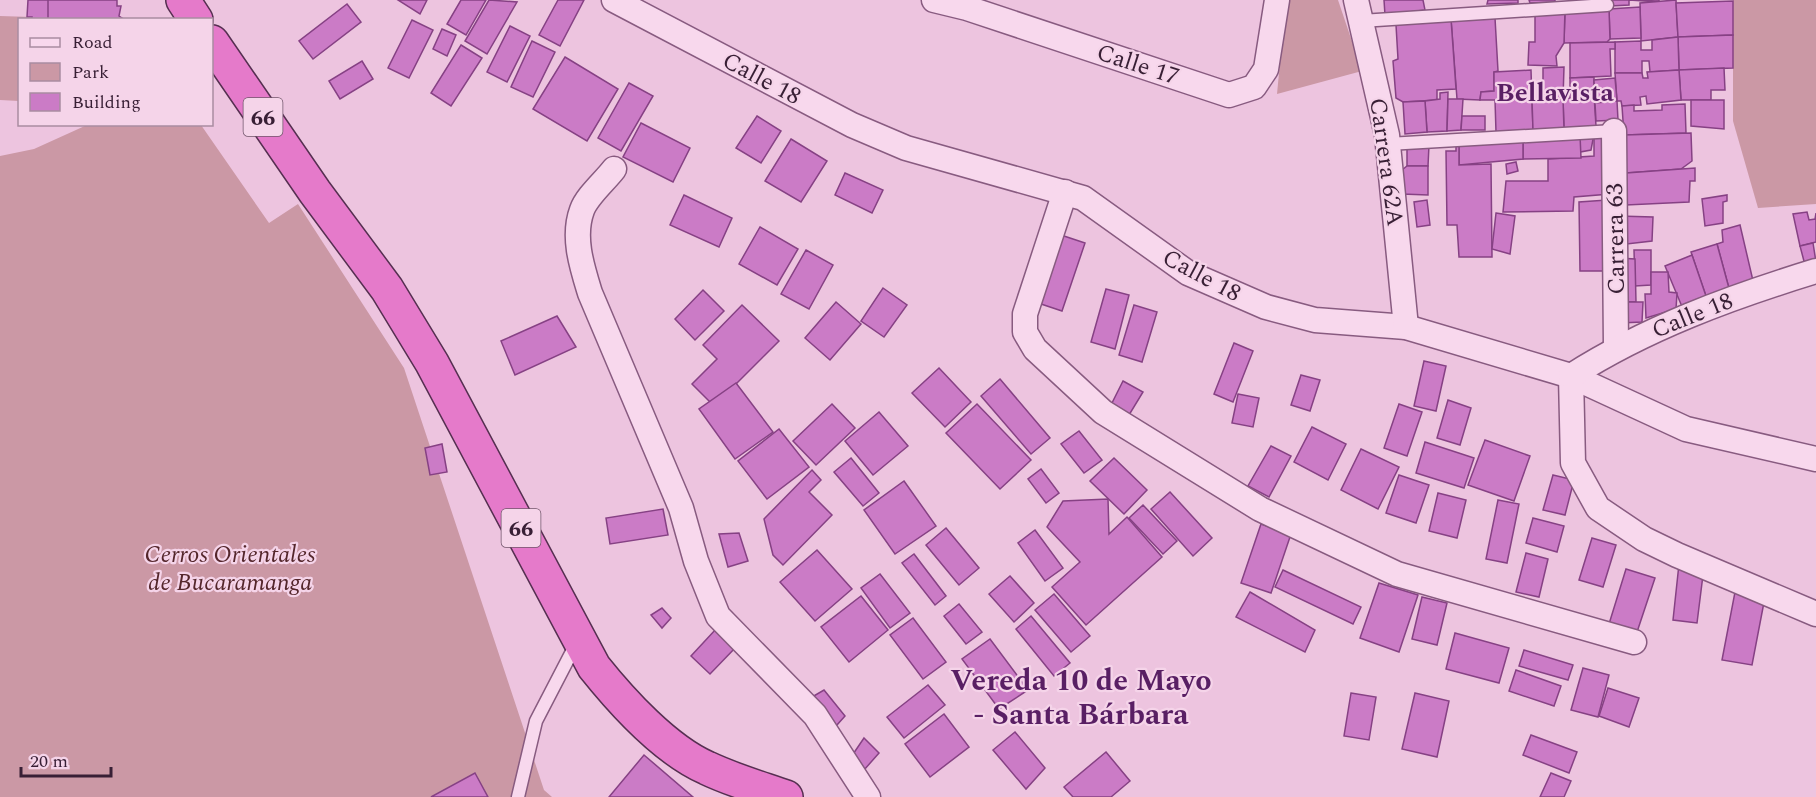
<svg xmlns="http://www.w3.org/2000/svg" width="1816" height="797" font-family="Spectral,serif">
<style>
.green{fill:#cb98a5}
.building{fill:#cb7bc6;stroke:#864184;stroke-width:1.5}
.lines{fill:none;stroke-linecap:round;stroke-linejoin:round}
.service-casing{stroke:#885b80;stroke-width:15}
.minor-casing{stroke:#885b80;stroke-width:27}
.trunk-casing{stroke:#562f51;stroke-width:36}
.service{stroke:#f8d8ed;stroke-width:12}
.minor{stroke:#f8d8ed;stroke-width:24}
.trunk{stroke:#e57aca;stroke-width:33}
.labels{text-anchor:middle;stroke-width:4.5;stroke-linejoin:round;paint-order:stroke}
.shield{fill:#f5d4e9;stroke:#71556b;stroke-width:1.5}
.shield-label{font-size:22px;font-weight:bold;fill:#381f35}
.street-label{font-size:24px;fill:#381f35;stroke:#f5d4e9}
.park-label{font-size:24px;font-style:italic;fill:#54262b;stroke:#f5d4e9}
.neighbourhood-label{font-size:26px;font-weight:bold;fill:#591f64;stroke:#f5d4e9}
.district-label{font-size:30px;font-weight:bold;fill:#591f64;stroke:#f5d4e9}
</style>
<rect width="100%" height="100%" fill="#edc4df"/>
<g class="green">
<path d="M1286 0H1338L1362 71 1277 94Z"/>
<path d="M1733 0H1816V204L1758 208 1733 121Z"/>
<path d="M0 16 32 17V19L20 20 19 101 0 100Z"/>
<path d="M87 125H201L269 223 298 204 404 368 544 790 552 797H0V156L34 149Z"/>
</g>
<g class="building">
<path d="M28 0H56V20H32V17H27Z"/>
<path d="M48 0H117V6H121L119 16 125 20H48Z"/>
<path d="M398 0H427L420 14Z"/>
<path d="M461 0H486L466 35 447 24Z"/>
<path d="M489 0 517 2 487 54 465 41Z"/>
<path d="M558 0H584L560 46 539 35Z"/>
<path d="M1384 0H1423L1425 10 1385 15Z"/>
<path d="M1488 0H1518V3L1487 4Z"/>
<path d="M1529 0H1555V2L1530 3Z"/>
<path d="M1606 0H1659V2L1629 0V5L1610 6Z"/>
<path d="M1676 0 1678 37 1641 41 1640 3Z"/>
<path d="M1733 1V35L1678 37 1676 3Z"/>
<path d="M347 4 361 22 313 59 299 41Z"/>
<path d="M1640 7 1641 38 1610 39 1609 9Z"/>
<path d="M1609 9 1610 39 1607 42 1564 43 1565 10Z"/>
<path d="M1565 10 1564 43 1556 56 1557 66 1528 65 1529 42H1535V12Z"/>
<path d="M1495 18 1498 71 1494 72V91L1481 92 1480 100 1457 99 1451 19Z"/>
<path d="M1451 19 1456 89 1437 90V100L1403 102 1396 98 1393 61 1398 59 1396 25Z"/>
<path d="M412 20 433 30 409 78 388 68Z"/>
<path d="M510 26 530 36 507 82 487 72Z"/>
<path d="M442 29 456 35 447 56 433 49Z"/>
<path d="M1733 35V68L1679 70 1678 37Z"/>
<path d="M1678 37 1679 70 1650 72 1649 61H1642V73H1615V42L1641 41V50H1652V40Z"/>
<path d="M532 41 555 52 533 97 511 87Z"/>
<path d="M1615 42V49H1610L1611 76 1570 78V43Z"/>
<path d="M461 45 482 58 451 106 431 93Z"/>
<path d="M565 57 618 89 587 141 533 109Z"/>
<path d="M362 61 373 79 340 99 329 81Z"/>
<path d="M1564 67 1563 99 1543 100V68Z"/>
<path d="M1724 68 1725 90H1711V100H1681L1679 70Z"/>
<path d="M1531 70 1533 130 1496 132 1495 100H1480L1481 92 1494 91V72Z"/>
<path d="M1679 70 1681 100 1647 104 1646 96 1640 97 1641 105 1622 106 1621 101H1617L1615 73H1642L1643 78H1648L1647 72Z"/>
<path d="M1594 77V95L1570 98V78Z"/>
<path d="M1615 78 1617 101 1595 103 1594 80Z"/>
<path d="M629 83 653 96 621 151 598 138Z"/>
<path d="M1448 92 1447 131 1427 132 1425 101 1440 99V93Z"/>
<path d="M1594 95 1596 126 1564 129 1563 99Z"/>
<path d="M1448 99H1463L1461 130 1447 131Z"/>
<path d="M1563 99 1564 129 1533 130 1532 100Z"/>
<path d="M1691 100H1724V129L1691 126Z"/>
<path d="M1425 101 1427 132 1405 134 1403 102Z"/>
<path d="M1617 101 1618 120 1596 121 1595 103Z"/>
<path d="M1685 104 1686 133 1624 135 1622 106 1634 105V111L1662 110V105Z"/>
<path d="M757 116 781 131 761 163 736 148Z"/>
<path d="M1462 116H1485V130H1461Z"/>
<path d="M641 123 690 148 673 182 623 157Z"/>
<path d="M1611 133 1610 194 1574 197 1573 211 1503 212 1506 181H1548V159L1594 156V134Z"/>
<path d="M1691 133 1692 161 1681 169 1626 173 1624 135Z"/>
<path d="M1594 134 1591 150 1580 152V135Z"/>
<path d="M1580 135 1581 158 1523 159V139Z"/>
<path d="M791 139 827 161 801 202 765 181Z"/>
<path d="M1523 139V159L1459 165V144Z"/>
<path d="M1456 144H1459V165L1491 164 1492 257H1459L1457 225H1447L1446 151H1456Z"/>
<path d="M1429 145 1428 166H1407V146Z"/>
<path d="M1516 162 1518 171 1507 174 1506 164Z"/>
<path d="M1407 166H1428V195L1402 194V170Z"/>
<path d="M1695 168V181H1690L1689 202 1626 205V173Z"/>
<path d="M845 173 883 190 872 213 835 195Z"/>
<path d="M684 195 732 218 719 247 670 225Z"/>
<path d="M1727 195V201L1723 202V223L1705 226 1702 199Z"/>
<path d="M1427 200 1430 225 1417 227 1414 202Z"/>
<path d="M1607 200V271H1580L1579 202Z"/>
<path d="M1807 212 1809 220 1815 219 1816 213V242L1800 246 1793 214Z"/>
<path d="M1496 213 1515 216 1510 254 1492 249Z"/>
<path d="M1618 216 1653 217 1652 241 1618 245Z"/>
<path d="M1740 225 1754 285 1730 292 1717 244 1723 242 1722 230Z"/>
<path d="M760 227 798 249 777 285 739 264Z"/>
<path d="M1055 233 1085 243 1062 311 1032 301Z"/>
<path d="M1813 243 1816 262 1805 265 1800 246Z"/>
<path d="M1717 244 1730 292 1707 299 1691 252Z"/>
<path d="M806 250 833 265 809 309 781 294Z"/>
<path d="M1634 250H1651V285L1635 286Z"/>
<path d="M1692 255 1707 299 1683 309 1665 266Z"/>
<path d="M1618 258 1635 259 1636 302H1620Z"/>
<path d="M1651 272H1668L1669 292 1677 293 1676 309 1646 318 1645 294H1651Z"/>
<path d="M883 288 907 305 884 337 861 321Z"/>
<path d="M1106 289 1129 295 1115 349 1091 342Z"/>
<path d="M703 290 724 311 695 340 675 319Z"/>
<path d="M836 302 861 324 830 360 805 338Z"/>
<path d="M1620 302H1643L1642 322 1620 323Z"/>
<path d="M742 305 779 341 714 406 692 384 717 359 703 345Z"/>
<path d="M1134 305 1157 312 1142 362 1119 355Z"/>
<path d="M557 316 576 347 515 375 501 341Z"/>
<path d="M1234 343 1253 351 1233 402 1214 394Z"/>
<path d="M1424 361 1446 366 1436 411 1414 406Z"/>
<path d="M939 368 971 402 945 427 912 393Z"/>
<path d="M1301 375 1320 380 1310 411 1291 405Z"/>
<path d="M1000 379 1050 438 1031 454 981 396Z"/>
<path d="M1123 381 1143 392 1129 415 1111 405Z"/>
<path d="M736 383 773 432 735 459 699 409Z"/>
<path d="M1238 394 1259 398 1253 427 1232 423Z"/>
<path d="M1448 400 1471 408 1460 445 1437 438Z"/>
<path d="M832 404 855 428 816 465 793 441Z"/>
<path d="M977 404 1031 460 1000 489 946 433Z"/>
<path d="M1399 404 1422 412 1407 456 1384 448Z"/>
<path d="M879 412 908 446 873 475 845 441Z"/>
<path d="M1312 427 1346 444 1328 480 1294 462Z"/>
<path d="M779 429 809 467 767 499 738 461Z"/>
<path d="M1079 431 1102 460 1084 473 1061 444Z"/>
<path d="M1485 440 1530 456 1514 501 1468 485Z"/>
<path d="M1425 442 1474 458 1464 488 1416 473Z"/>
<path d="M442 444 447 472 430 475 425 448Z"/>
<path d="M1271 446 1291 456 1269 497 1248 486Z"/>
<path d="M1361 449 1399 467 1378 509 1341 490Z"/>
<path d="M851 458 879 493 863 506 834 472Z"/>
<path d="M1114 458 1147 490 1124 514 1090 481Z"/>
<path d="M1041 469 1059 493 1046 503 1028 479Z"/>
<path d="M812 470 821 480 809 492 832 515 783 565 773 555 764 519Z"/>
<path d="M1399 475 1429 485 1416 523 1386 513Z"/>
<path d="M1553 475 1574 480 1565 515 1543 510Z"/>
<path d="M904 481 936 526 895 554 864 510Z"/>
<path d="M1170 492 1212 538 1193 556 1151 509Z"/>
<path d="M1438 493 1466 500 1457 538 1429 531Z"/>
<path d="M1108 499 1109 534 1127 517 1162 557 1086 625 1052 587 1080 562 1047 527 1063 501Z"/>
<path d="M1498 500 1519 504 1507 563 1486 559Z"/>
<path d="M1143 505 1177 541 1163 554 1129 518Z"/>
<path d="M663 509 668 535 610 544 606 518Z"/>
<path d="M1533 518 1564 526 1557 552 1526 543Z"/>
<path d="M1261 524 1291 534 1271 593 1241 583Z"/>
<path d="M946 528 979 568 959 585 926 545Z"/>
<path d="M1035 530 1063 568 1045 581 1018 543Z"/>
<path d="M739 533 748 561 728 567 719 534Z"/>
<path d="M1592 538 1616 545 1603 587 1579 580Z"/>
<path d="M817 550 852 589 815 621 780 582Z"/>
<path d="M1526 553 1548 559 1539 597 1516 592Z"/>
<path d="M914 554 946 596 935 605 902 563Z"/>
<path d="M1679 564 1704 567 1697 623 1673 620Z"/>
<path d="M1626 569 1655 578 1637 632 1609 624Z"/>
<path d="M1283 570 1361 607 1353 624 1275 587Z"/>
<path d="M880 574 910 613 890 628 861 588Z"/>
<path d="M1010 576 1034 603 1014 622 989 594Z"/>
<path d="M1379 583 1418 595 1399 652 1360 638Z"/>
<path d="M1250 592 1315 630 1305 652 1236 617Z"/>
<path d="M1735 592 1765 597 1752 665 1722 660Z"/>
<path d="M1054 594 1090 636 1071 652 1035 610Z"/>
<path d="M861 596 888 630 849 662 821 627Z"/>
<path d="M1422 597 1447 603 1437 645 1412 639Z"/>
<path d="M959 604 982 632 966 644 944 616Z"/>
<path d="M662 608 671 618 662 628 651 615Z"/>
<path d="M1031 616 1070 663 1054 676 1016 629Z"/>
<path d="M913 618 946 662 923 679 890 635Z"/>
<path d="M716 629 736 647 710 674 691 656Z"/>
<path d="M1455 633 1509 648 1499 683 1446 669Z"/>
<path d="M990 639 1028 690 999 709 962 659Z"/>
<path d="M1524 650 1573 665 1568 680 1519 666Z"/>
<path d="M1583 668 1609 675 1598 717 1571 710Z"/>
<path d="M1516 670 1561 686 1554 706 1509 691Z"/>
<path d="M928 685 945 705 904 738 887 717Z"/>
<path d="M1608 688 1639 698 1629 727 1599 716Z"/>
<path d="M824 690 845 716 836 726 812 697Z"/>
<path d="M1351 693 1376 697 1369 740 1344 736Z"/>
<path d="M1415 693 1449 701 1437 757 1402 749Z"/>
<path d="M944 714 969 747 930 777 905 744Z"/>
<path d="M1015 732 1045 768 1026 789 993 750Z"/>
<path d="M1531 735 1577 752 1569 773 1523 755Z"/>
<path d="M864 738 879 753 864 770 849 760Z"/>
<path d="M1106 752 1130 781 1111 797H1073L1064 787Z"/>
<path d="M644 755 693 797H609Z"/>
<path d="M475 773 488 797H431Z"/>
<path d="M1551 773 1571 781 1564 797H1540Z"/>
</g>
<g class="lines">
<g class="service-casing">
<g id="service">
<path d="M1361 21 1607 5"/>
<path d="M1388 144 1614 131"/>
<path d="M518 797 536 721 577 642"/>
</g>
</g>
<g class="minor-casing">
<g id="minor">
<path d="M614 0 852 125 906 148 1083 198 1188 273 1266 307 1315 320 1406 327 1571 376 1686 429 1816 459"/>
<path d="M934 0 967 8 1229 95 1254 87 1266 69 1277 0"/>
<path d="M1356 0 1387 135 1406 327"/>
<path d="M1614 131 1616 347"/>
<path d="M614 169C605 181 587 196 582 210 572 237 582 267 590 293L681 508 696 561 718 616 815 715 868 797"/>
<path d="M1065 192 1025 314V332L1035 349 1103 412 1260 509 1397 574 1634 642"/>
<path d="M1571 376 1573 463 1598 508 1644 539 1677 555 1816 614"/>
<path d="M1571 376C1646 328 1731 297 1816 271"/>
</g>
</g>
<g class="trunk-casing">
<g id="trunk">
<path d="M183 0 196 20"/>
<path d="M212 42 315 192 387 289 432 363 594 667C622 702 666 750 707 768 732 780 760 788 786 797"/>
</g>
</g>
<use href="#service" class="service"/>
<use href="#minor" class="minor"/>
<use href="#trunk" class="trunk"/>
</g>
<g class="labels">
<g class="shield">
<rect x="243.5" y="98" width="39" height="38" rx="4.5"/>
<rect x="501.5" y="509" width="39" height="38" rx="4.5"/>
</g>
<g class="shield-label">
<text x="263" y="125">66</text>
<text x="521" y="536">66</text>
</g>
<g class="street-label">
<text transform="translate(1138 64) rotate(18)" y="8">Calle 17</text>
<text transform="translate(762 78) rotate(28)" y="8">Calle 18</text>
<text transform="translate(1387 162) rotate(82)" y="8">Carrera 62A</text>
<text transform="translate(1615 239) rotate(-91)" y="8">Carrera 63</text>
<text transform="translate(1202 275) rotate(28)" y="8">Calle 18</text>
<text transform="translate(1692 315) rotate(-22)" y="8">Calle 18</text>
</g>
<g class="park-label">
<text x="230" y="562">Cerros Orientales<tspan x="230" dy="28">de Bucaramanga</tspan></text>
</g>
<g class="neighbourhood-label">
<text x="1555" y="101">Bellavista</text>
</g>
<g class="district-label">
<text x="1081" y="690">Vereda 10 de Mayo<tspan x="1081" dy="34">- Santa Bárbara</tspan></text>
</g>
</g>
<rect x="18" y="18" width="195" height="108" fill="#f5d4e9" stroke="#a98ca1" stroke-width="1.5"/>
<rect x="30" y="38" width="30" height="9" fill="#f8d8ed" stroke="#a98ca1" stroke-width="1.5"/>
<text x="72" y="48" font-size="18" fill="#381f35">Road</text>
<rect x="30" y="63" width="30" height="18" fill="#cb98a5" stroke="#a98ca1" stroke-width="1.5"/>
<text x="72" y="78" font-size="18" fill="#381f35">Park</text>
<rect x="30" y="93" width="30" height="18" fill="#cb7bc6" stroke="#a98ca1" stroke-width="1.5"/>
<text x="72" y="108" font-size="18" fill="#381f35">Building</text>
<path d="M21 767v9h90v-9" fill="none" stroke="#381f35" stroke-width="3"/>
<text x="30" y="767" font-size="18" fill="#381f35" stroke="#f5d4e9" stroke-width="4.5" paint-order="stroke">20 m</text>
</svg>
